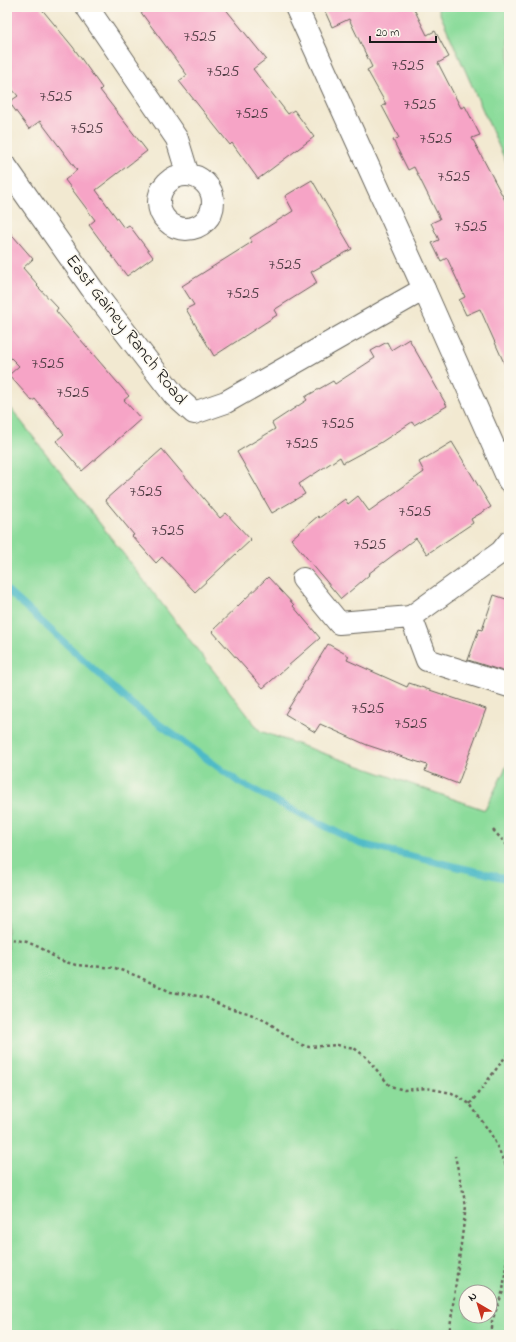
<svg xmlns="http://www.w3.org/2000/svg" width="516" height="1342" font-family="'Indie Flower',sans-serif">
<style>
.green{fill:#8cdc9b;stroke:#547c5c;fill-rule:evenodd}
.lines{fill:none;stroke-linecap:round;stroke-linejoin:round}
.stream{stroke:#4dbac7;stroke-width:7}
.building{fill:#f6a4c6}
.minor-casing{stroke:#67645b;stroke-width:24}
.path{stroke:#67645b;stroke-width:2.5;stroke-dasharray:3 3;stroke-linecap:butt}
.minor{stroke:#fff;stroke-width:22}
.labels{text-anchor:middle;stroke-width:3;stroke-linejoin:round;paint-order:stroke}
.number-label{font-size:16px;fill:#523e46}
.street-label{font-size:18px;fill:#1c1c1c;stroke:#fbf7ec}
</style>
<rect width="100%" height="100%" fill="#fbf7ec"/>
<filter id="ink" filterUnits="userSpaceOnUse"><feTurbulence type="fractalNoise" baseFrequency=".025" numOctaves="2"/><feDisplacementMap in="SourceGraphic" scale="8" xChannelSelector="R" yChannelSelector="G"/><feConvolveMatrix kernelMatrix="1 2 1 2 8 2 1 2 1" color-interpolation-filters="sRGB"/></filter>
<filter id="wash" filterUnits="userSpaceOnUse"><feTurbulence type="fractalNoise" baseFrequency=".012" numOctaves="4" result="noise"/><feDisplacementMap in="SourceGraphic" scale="16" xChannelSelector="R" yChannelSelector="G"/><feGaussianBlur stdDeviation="0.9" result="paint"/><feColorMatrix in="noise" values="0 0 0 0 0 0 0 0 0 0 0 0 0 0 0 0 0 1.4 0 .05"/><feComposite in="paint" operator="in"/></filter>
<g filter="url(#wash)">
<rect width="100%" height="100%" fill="#f2e9d1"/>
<g class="green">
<path d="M437 7H509V169Z"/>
<path d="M7 403 260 731 485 810 509 761V1335H7ZM466 1292H490V1316H466Z"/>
</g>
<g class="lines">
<path class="stream" d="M7 590 133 705 240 783 360 844 509 879"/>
</g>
<g id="blocks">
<g class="building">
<path d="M7 7H40L73 47 102 88 100 90 147 151 96 190 124 228 129 225 153 257 127 276 89 225 95 220 65 180 77 170 40 121 29 129 9 102 18 96 7 83Z"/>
<path d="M137 7H224L266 59 253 69 288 114 294 110 314 137 258 179 232 143 230 145 179 81 187 75Z"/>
<path d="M323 7H413L427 35 435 31 449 57 438 63 461 108 465 106 480 135 472 138 509 208V374L480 309 466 315 459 300 465 297 447 258 441 261 432 243 439 240 431 223 440 219 414 167 408 170 393 140 399 138 382 106 386 104 367 70 372 67 349 19 332 27Z"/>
<path d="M312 180 352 249 311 272 317 283 274 310 277 315 214 356 186 309 194 305 182 286 252 242 250 238 293 211 285 196Z"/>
<path d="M7 229 33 259 23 268 38 285 37 286 58 308 56 311 129 396 124 400 141 419 82 471 56 441 64 434 35 399 32 401 9 375 19 366 7 354Z"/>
<path d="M409 339 447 406 414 425 412 422 380 443 343 463 340 457 299 484 305 494 272 513 237 452 275 429 272 423 307 400 305 397 333 381 335 384 375 358 371 351 387 342 391 350Z"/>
<path d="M452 442 491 507 471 519 473 523 427 554 416 538 368 574 369 575 341 599 291 539 318 516 319 518 345 499 348 504 358 496 369 511 424 472 419 462Z"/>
<path d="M162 449 220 518 226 513 251 540 195 592 162 557 156 563 132 536 134 535 105 500Z"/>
<path d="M268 577 294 605 293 606 320 638 263 688 212 631Z"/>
<path d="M494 595 509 600V673L468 660 479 629 482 630Z"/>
<path d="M328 644 349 656 347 660 407 687 409 683 486 709 458 784 425 771 427 765 367 745 320 724 315 732 285 714Z"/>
</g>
</g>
</g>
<g filter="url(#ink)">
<use href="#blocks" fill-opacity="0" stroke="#67645b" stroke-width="1"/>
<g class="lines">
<g class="minor-casing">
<g id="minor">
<path d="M87 7 177 139 188 175"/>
<path d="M296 7 424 289"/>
<path d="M7 168 95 293 174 395 194 413 226 402 424 289 509 481"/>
<circle cx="186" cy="202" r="27"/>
<path d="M303 579 339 623 411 617 427 660 509 686"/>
<path d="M411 617 501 552 509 542"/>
</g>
</g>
<g class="path">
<path d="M493 830 509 847"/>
<path d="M7 938 27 942 41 948 59 960 76 965 115 968 137 976 171 992 205 997 225 1007 248 1013 266 1021 299 1044 309 1047 337 1045 354 1048 366 1057 390 1086 404 1090 426 1088 452 1093 470 1104 491 1134 508 1169 509 1184"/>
<path d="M470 1104 509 1052"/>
<path d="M449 1335 466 1206 455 1156"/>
<path d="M492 1335V1321L503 1291 509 1241"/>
</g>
<use href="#minor" class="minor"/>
</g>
</g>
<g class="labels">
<g class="number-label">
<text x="200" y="41">7525</text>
<text x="408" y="70">7525</text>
<text x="223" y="76">7525</text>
<text x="56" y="101">7525</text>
<text x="420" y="109">7525</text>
<text x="252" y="118">7525</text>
<text x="87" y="133">7525</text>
<text x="436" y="143">7525</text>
<text x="454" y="181">7525</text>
<text x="471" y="231">7525</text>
<text x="285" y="269">7525</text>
<text x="243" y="298">7525</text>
<text x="48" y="368">7525</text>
<text x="73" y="397">7525</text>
<text x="338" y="428">7525</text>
<text x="302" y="448">7525</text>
<text x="146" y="496">7525</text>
<text x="415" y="516">7525</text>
<text x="168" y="535">7525</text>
<text x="370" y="549">7525</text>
<text x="368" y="713">7525</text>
<text x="411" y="728">7525</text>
</g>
<g class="street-label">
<text transform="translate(127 329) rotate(52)" y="6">East Gainey Ranch Road</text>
</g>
</g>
<rect width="516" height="1342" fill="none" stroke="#fbf7ec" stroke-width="24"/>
<g transform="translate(478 1304) rotate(322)"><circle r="19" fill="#fbf7ec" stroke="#a29f99"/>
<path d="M0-3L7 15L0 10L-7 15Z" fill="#c8321e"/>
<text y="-6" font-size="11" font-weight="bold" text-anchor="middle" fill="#1c1c1c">N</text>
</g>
<path d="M370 36v6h66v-6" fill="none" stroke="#1c1c1c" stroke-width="2"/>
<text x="376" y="36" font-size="12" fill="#1c1c1c" stroke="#fbf7ec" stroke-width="3" paint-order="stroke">20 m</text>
</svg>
